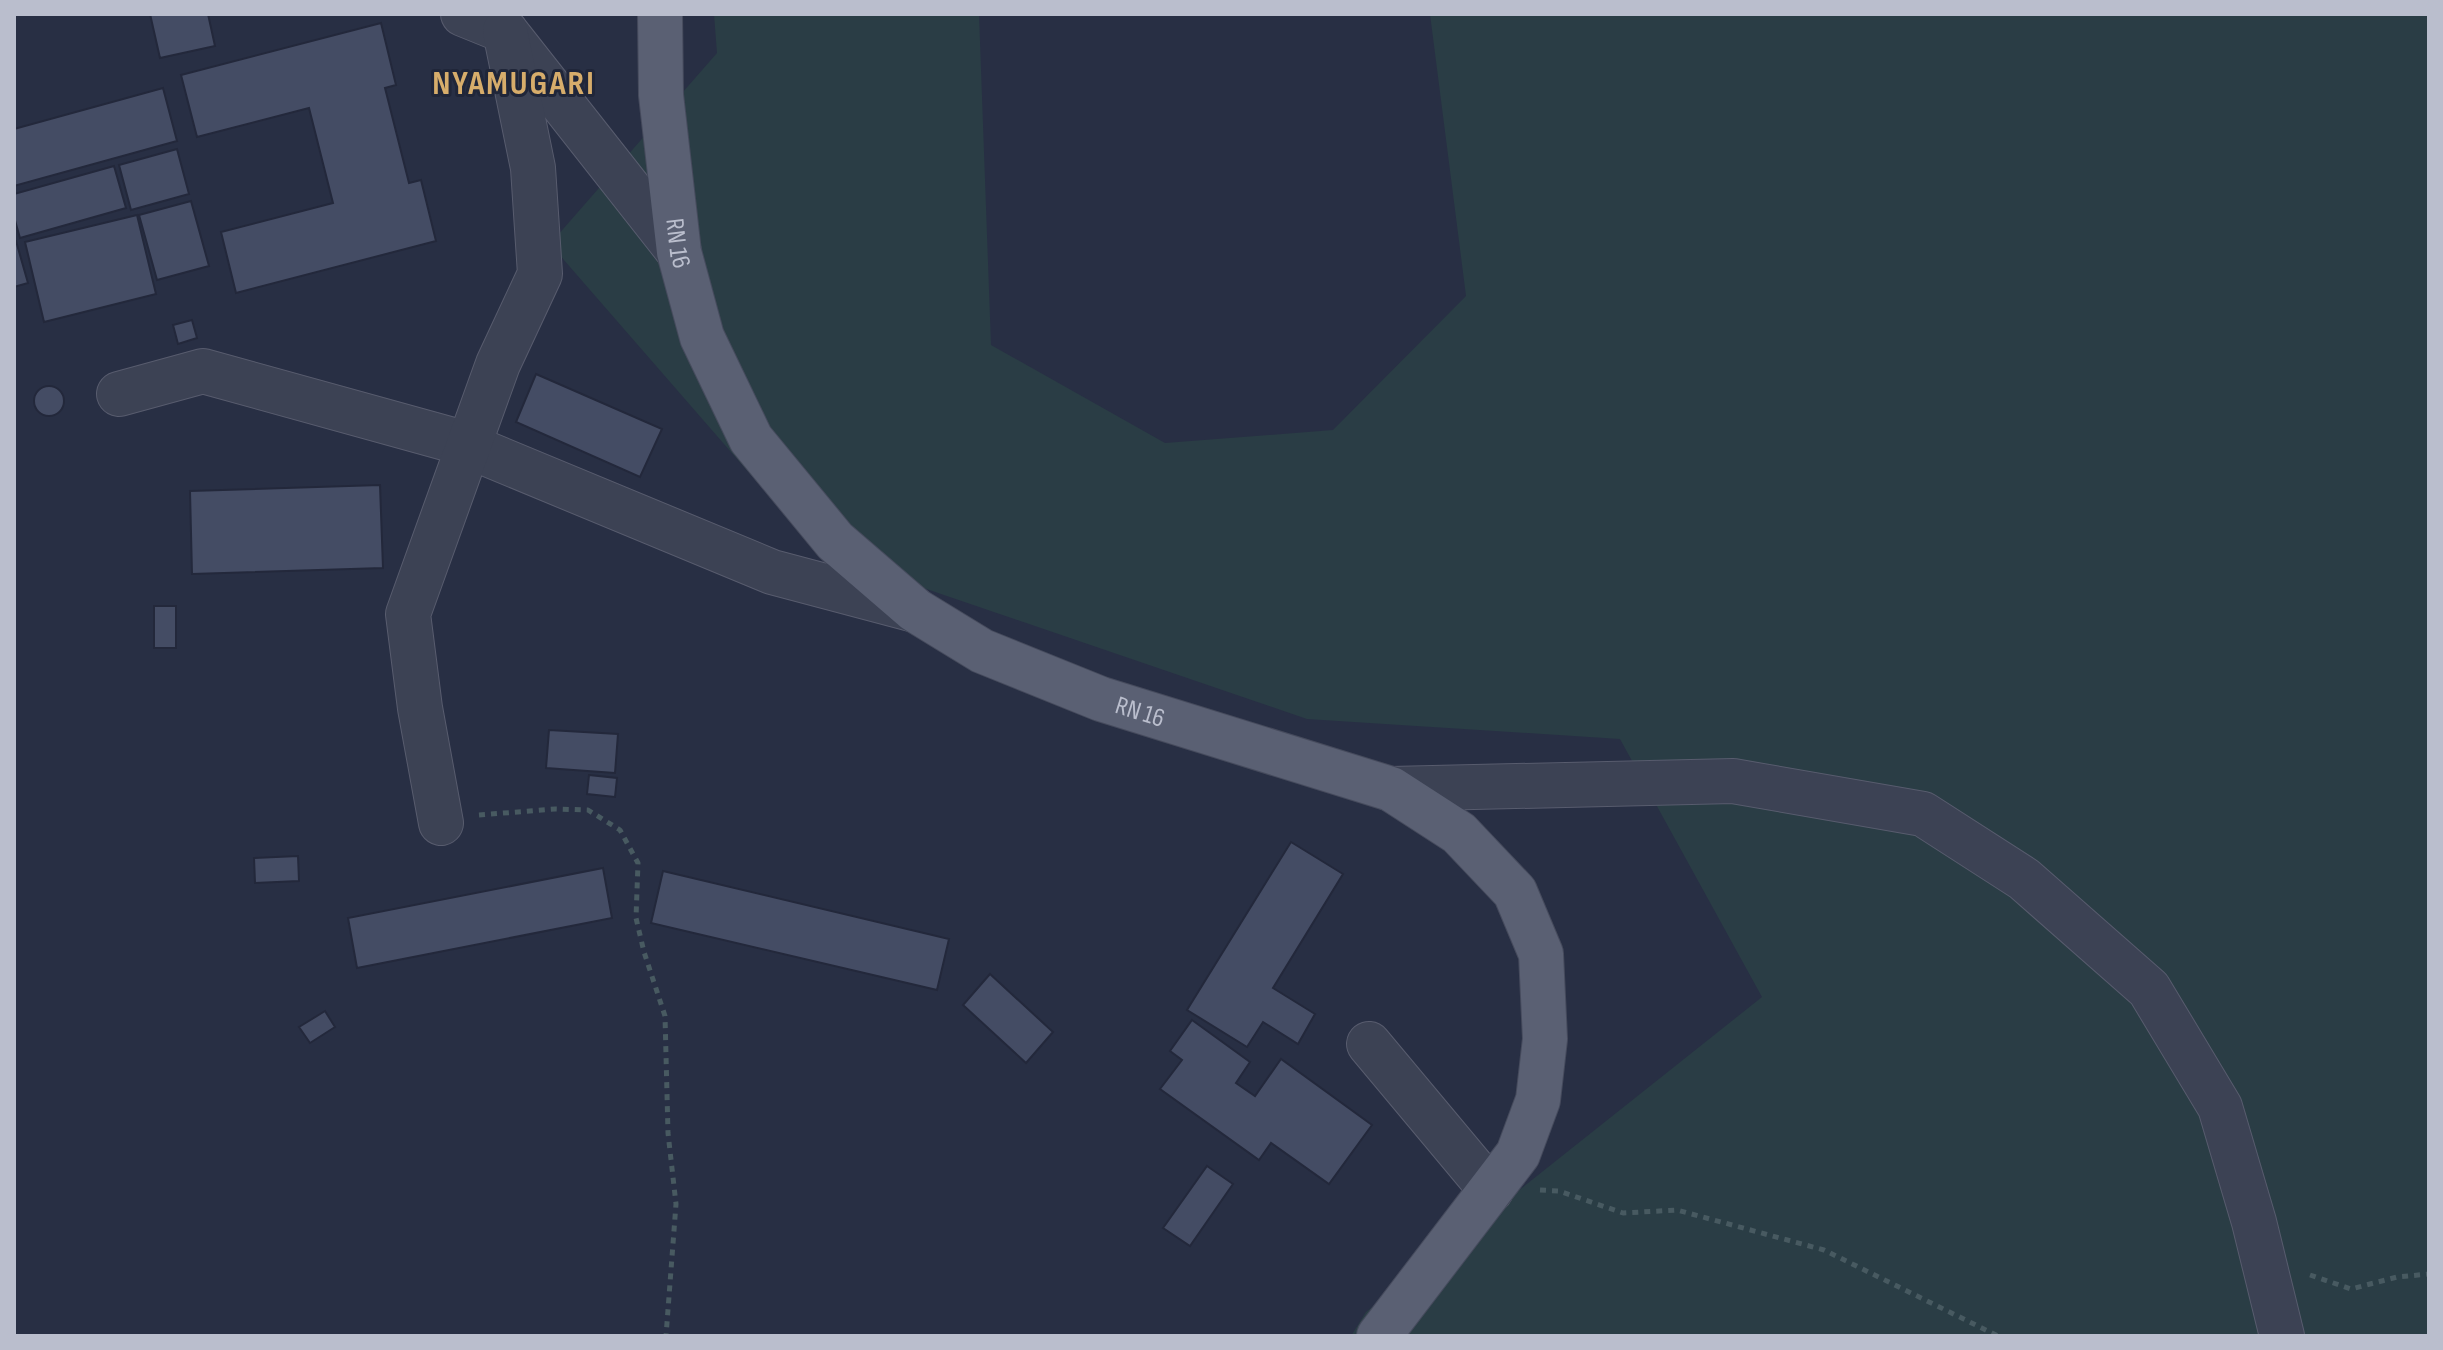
<svg xmlns="http://www.w3.org/2000/svg" width="2443" height="1350" font-family="'Sofia Sans Condensed',sans-serif">
<style>
.green{fill:#2a3d45}
.building{fill:#444c64;stroke:#23283b;stroke-width:2}
.lines{fill:none;stroke-linecap:round;stroke-linejoin:round}
.minor-casing{stroke:#585c6e;stroke-width:46}
.major-casing{stroke:#464b5d;stroke-width:46}
.path{stroke:#485a61;stroke-width:5;stroke-dasharray:6 6;stroke-linecap:butt}
.minor{stroke:#3c4254;stroke-width:44}
.major{stroke:#5a6073;stroke-width:44}
.labels{text-anchor:middle;stroke-width:6;stroke-linejoin:round;paint-order:stroke}
.street-label{font-size:26px;fill:#babecd;stroke:#202639}
.district-label{font-size:34px;font-weight:bold;letter-spacing:2px;fill:#d7ad6b;stroke:#202639}
</style>
<rect width="100%" height="100%" fill="#282f44"/>
<path class="green" d="M714 14H979L991 345 1165 443 1333 430 1466 296 1430 14H2429V1336H1351L1366 1312 1762 997 1620 739 1307 719 818 552 550 244 717 53Z"/>
<g class="building">
<path d="M150 14H208L215 46 160 58Z"/>
<path d="M381 23 396 85 385 88 409 183 421 180 436 241 236 293 221 232 333 203 309 108 197 137 181 75Z"/>
<path d="M163 88 177 141 14 186V129Z"/>
<path d="M177 149 189 194 131 210 119 165Z"/>
<path d="M114 166 126 208 20 238 14 217V194Z"/>
<path d="M191 201 209 266 157 280 139 215Z"/>
<path d="M137 215 156 294 44 322 25 242Z"/>
<path d="M14 241H16L28 283 14 287Z"/>
<path d="M192 320 197 338 178 344 173 325Z"/>
<path d="M536 374 662 429 640 477 516 422Z"/>
<circle cx="49" cy="401" r="15"/>
<path d="M380 485 383 568 192 574 190 491Z"/>
<rect x="154" y="606" width="22" height="42"/>
<path d="M549 730 618 734 615 773 546 768Z"/>
<path d="M589 775 617 778 615 797 587 794Z"/>
<path d="M1291 842 1343 874 1273 988 1315 1014 1298 1044 1263 1022 1247 1047 1187 1010Z"/>
<path d="M298 856 299 881 255 883 254 858Z"/>
<path d="M603 868 612 918 357 968 348 918Z"/>
<path d="M663 871 949 939 937 990 651 923Z"/>
<path d="M990 974 1053 1032 1026 1063 963 1005Z"/>
<path d="M325 1011 335 1027 310 1043 299 1027Z"/>
<path d="M1192 1020 1250 1062 1236 1083 1255 1096 1281 1059 1372 1125 1329 1184 1271 1143 1259 1160 1160 1089 1182 1060 1170 1051Z"/>
<path d="M1207 1166 1233 1184 1190 1246 1163 1228Z"/>
</g>
<g class="lines">
<g class="minor-casing">
<g id="minor">
<path d="M463 14 505 31 679 252"/>
<path d="M119 394 203 371 456 441 772 572 915 610"/>
<path d="M1391 789 1733 781 1923 814 2024 879 2149 989 2220 1107 2254 1222 2282 1336"/>
<path d="M441 823 420 708 408 614 498 364 540 274 533 168 505 31"/>
<path d="M1369 1044 1491 1190"/>
</g>
</g>
<g class="major-casing">
<g id="major">
<path id="s1" d="M660 14 661 95 679 252 702 337 751 439 835 541 915 610 982 651 1101 699 1391 789 1459 833 1515 892 1541 954 1545 1039 1538 1100 1518 1154 1379 1336"/>
</g>
</g>
<g class="path">
<path d="M479 815 555 809 588 810 620 830 638 863 636 918 644 952 665 1016 668 1133 676 1204 666 1336"/>
<path d="M1540 1190 1559 1191 1623 1213 1677 1210 1824 1250 1998 1336"/>
<path d="M2310 1275 2351 1289 2397 1277 2429 1274"/>
</g>
<use href="#minor" class="minor"/>
<use href="#major" class="major"/>
</g>
<g class="labels">
<g class="street-label">
<text dy="9" stroke="none"><textPath href="#s1" startOffset="230">RN 16</textPath></text>
<text dy="9" stroke="none"><textPath href="#s1" startOffset="926">RN 16</textPath></text>
</g>
<g class="district-label">
<text x="514" y="94">NYAMUGARI</text>
</g>
</g>
<rect width="2443" height="1350" fill="none" stroke="#babecd" stroke-width="32"/>
</svg>
